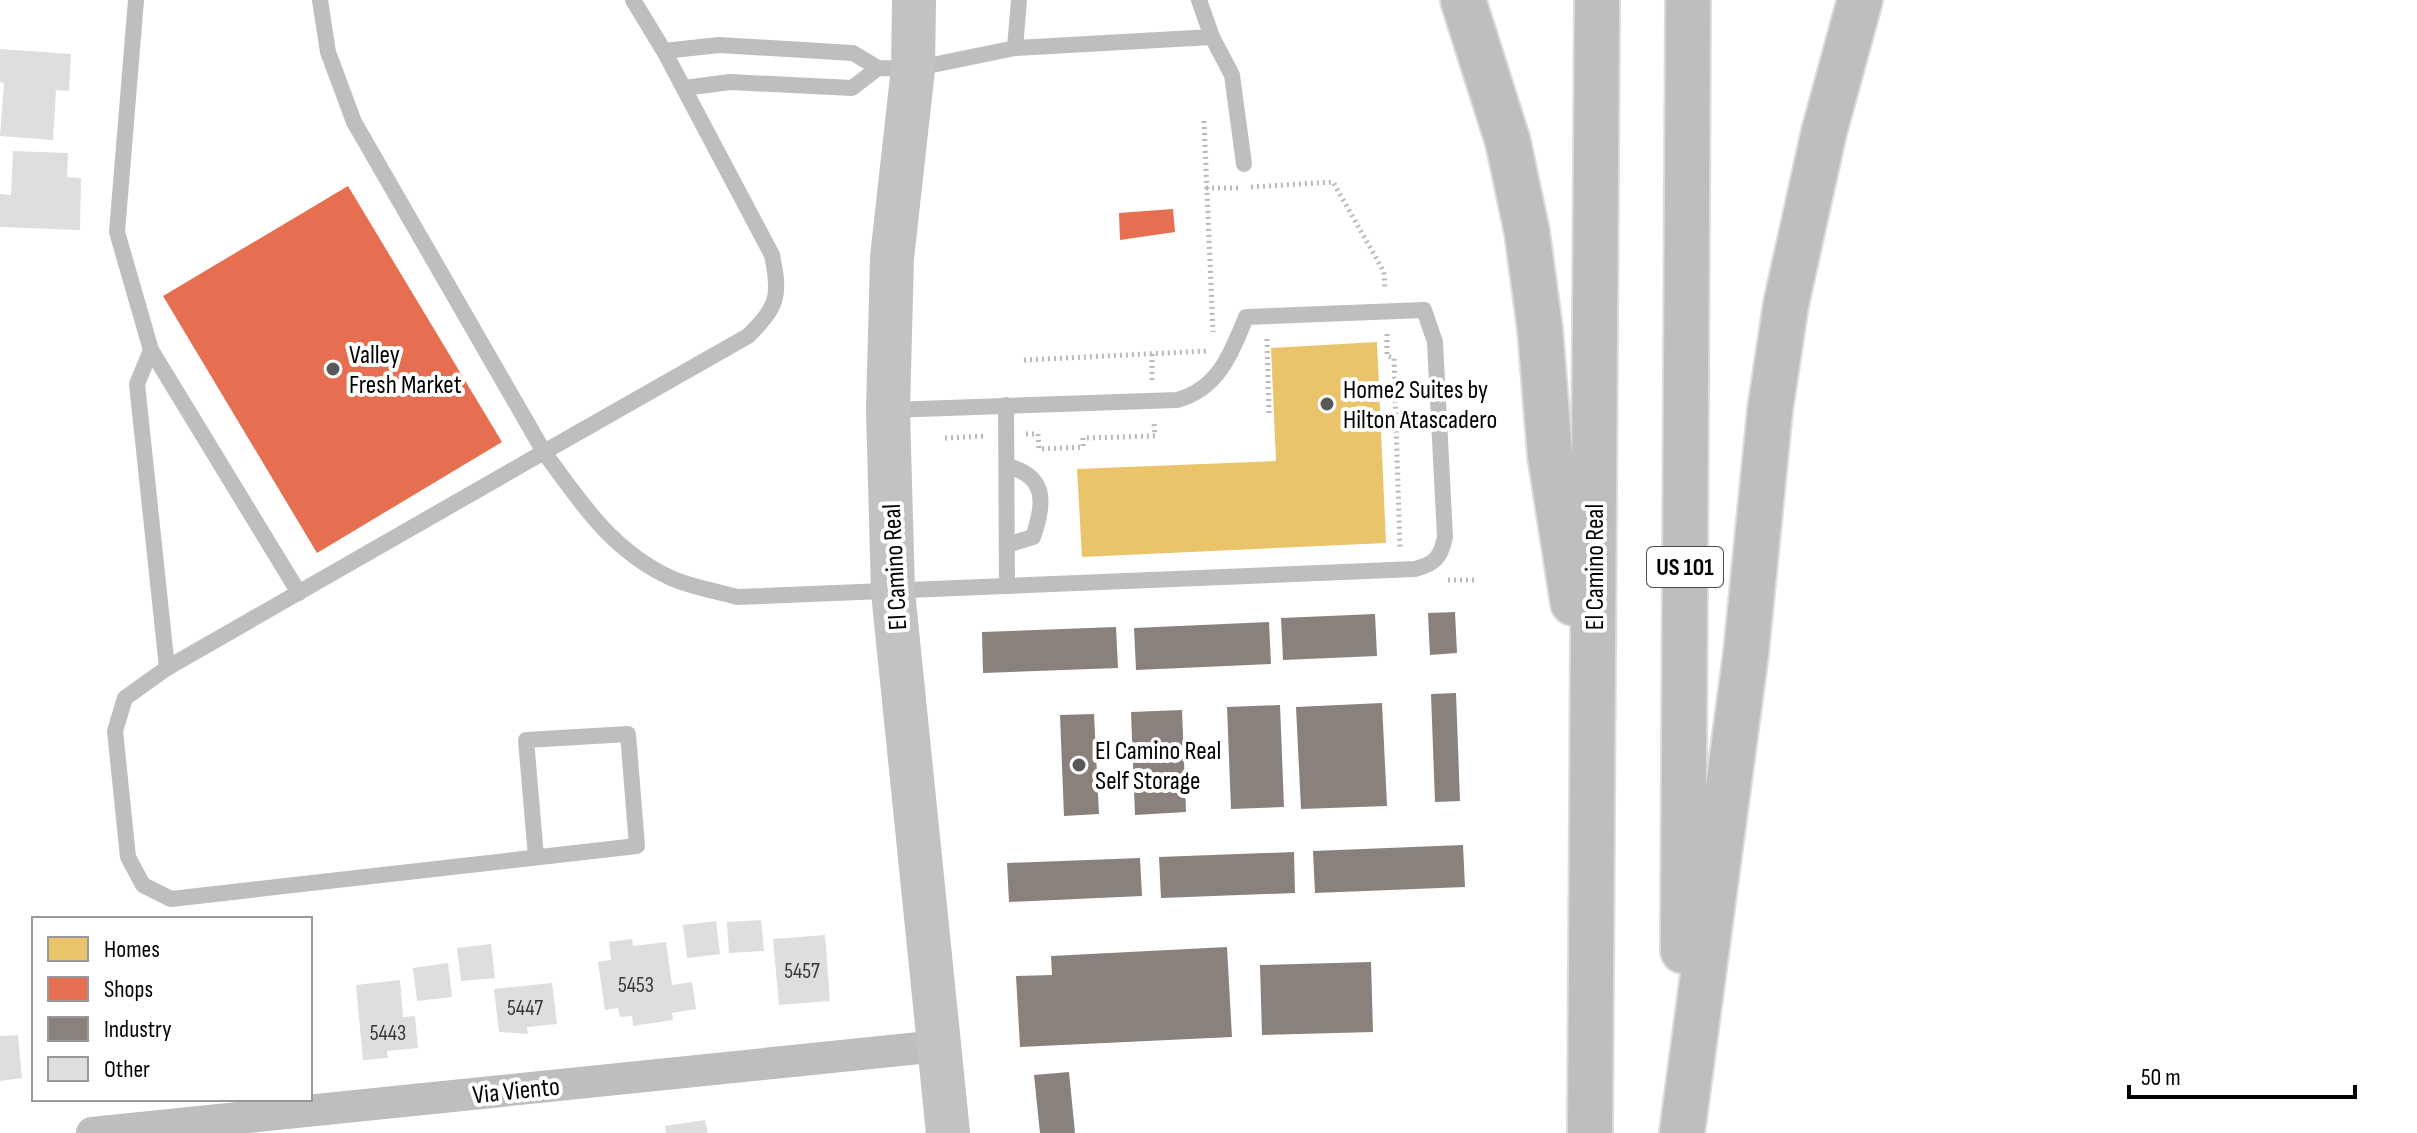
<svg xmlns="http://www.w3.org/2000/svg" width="2417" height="1133" font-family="'Sofia Sans Condensed',sans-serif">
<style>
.homes{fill:#e9c46a}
.shops{fill:#e76f51}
.industry{fill:#8a817c}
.building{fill:#dedede}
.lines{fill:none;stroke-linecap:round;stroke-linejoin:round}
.highway-casing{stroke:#dbdbdb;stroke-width:48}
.path{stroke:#b9b9b9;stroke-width:5;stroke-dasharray:2 4;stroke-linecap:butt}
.lane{stroke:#bebebe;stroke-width:16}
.street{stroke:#bebebe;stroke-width:32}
.secondary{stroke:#c2c2c2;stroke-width:44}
.highway{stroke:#bebebe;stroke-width:44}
.poi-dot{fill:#595959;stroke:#fff;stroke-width:3}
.labels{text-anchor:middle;stroke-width:8;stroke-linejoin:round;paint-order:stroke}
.number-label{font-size:22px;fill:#383838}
.shield{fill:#fff;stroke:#4c4c4c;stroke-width:2}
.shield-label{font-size:24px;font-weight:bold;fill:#000}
.poi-label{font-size:26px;fill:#000;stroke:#fff;text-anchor:start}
.street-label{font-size:26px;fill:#000;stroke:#fff}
</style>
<rect width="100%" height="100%" fill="#fff"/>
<path class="homes" d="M1377 342 1386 543 1082 557 1077 469 1276 461 1271 348Z"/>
<g class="shops">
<path d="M348 186 502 442 317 553 163 296Z"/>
<path d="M1173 209 1175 232 1120 240 1119 213Z"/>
</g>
<g class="industry">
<path d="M1455 612 1457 653 1430 655 1428 613Z"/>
<path d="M1375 614 1377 656 1283 660 1281 618Z"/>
<path d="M1269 622 1271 664 1136 670 1134 628Z"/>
<path d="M1116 627 1118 668 983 673 982 632Z"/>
<path d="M1456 693 1460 801 1435 802 1431 694Z"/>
<path d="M1382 703 1387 806 1301 809 1296 707Z"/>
<path d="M1280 705 1284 807 1231 809 1227 707Z"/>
<path d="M1182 710 1186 812 1135 815 1131 712Z"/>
<path d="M1094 714 1099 814 1064 816 1060 715Z"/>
<path d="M1463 845 1465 887 1315 893 1313 851Z"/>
<path d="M1294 852 1295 893 1161 898 1159 857Z"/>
<path d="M1140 858 1142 896 1009 902 1007 863Z"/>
<path d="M1227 947 1232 1037 1020 1047 1016 976 1052 975 1051 956Z"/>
<path d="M1371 962 1373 1032 1262 1035 1260 965Z"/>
<path d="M1069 1072 1075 1133H1040L1034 1075Z"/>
</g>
<g class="building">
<path d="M0 49 71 54 69 91 56 90 53 140 0 136 4 83 0 82Z"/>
<path d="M13 151 68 153 67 177 81 178 80 230 0 227V194L11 195Z"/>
<path d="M761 920 764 951 729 953 727 922Z"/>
<path d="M716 921 720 954 687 958 683 925Z"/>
<path d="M825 935 830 1001 779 1005 773 939Z"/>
<path d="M632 939 633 946 666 942 672 985 692 982 696 1009 672 1013 673 1020 633 1026 632 1016 620 1017 618 1008 605 1010 598 962 611 960 609 942Z"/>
<path d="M491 944 495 978 461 981 457 948Z"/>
<path d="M448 963 452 997 417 1001 413 968Z"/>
<path d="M400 980 403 1017 415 1016 418 1048 387 1051 388 1058 363 1060 356 985Z"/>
<path d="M552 983 557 1024 527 1027 528 1034 499 1032 494 989Z"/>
<path d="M18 1035 22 1078 0 1081V1036Z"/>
<path d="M705 1120 708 1133H666L665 1126Z"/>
</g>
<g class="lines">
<g class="highway-casing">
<g id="highway">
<path d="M1463 0 1508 142 1527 232 1540 329 1550 455 1573 603"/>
<path d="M1683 951 1688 0"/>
<path d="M1590 1133 1597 0"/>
<path d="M1682 1133 1746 653 1770 410 1786 304 1824 132 1860 0"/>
</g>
</g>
<g class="path">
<path d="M1204 121 1213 332"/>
<path d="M1251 187 1333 182 1384 272 1385 289"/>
<path d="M1206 188H1241"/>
<path d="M1387 334V356L1394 358 1400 550"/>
<path d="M1267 339 1269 413"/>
<path d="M1152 354V381"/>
<path d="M1024 360 1207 351"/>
<path d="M1026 434H1038L1039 449 1083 447V438L1155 436 1154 423"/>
<path d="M945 438 984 436"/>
<path d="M1448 580H1475"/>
</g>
<g class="lane">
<path d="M136 0 117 232 151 350 137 384 167 668 544 452C581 503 612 551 671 578 691 587 716 591 737 597L1415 569C1435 564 1441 557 1445 537L1435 342 1424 310 1246 317C1231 354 1218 389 1177 400L890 410"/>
<path d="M320 0 328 52 354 122 544 452 748 336C777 307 781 297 772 255L664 51 633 0"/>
<path d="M1212 37 1232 75 1244 164"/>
<path d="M1015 48 1019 0"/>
<path d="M664 51 719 45 853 53 878 68 913 69 1015 48 1212 37 1199 0"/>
<path d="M684 88 730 82 852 88 878 68"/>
<path d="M151 350 299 593"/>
<path d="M1006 405 1007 586"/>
<path d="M1007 466C1047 476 1045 503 1033 537L1007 545"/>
<path d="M167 668 125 698 115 731 128 857 143 885 171 899 637 846 628 734 526 740 536 857"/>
</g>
<path class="street" d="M92 1133 939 1046"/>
<path class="secondary" d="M914 0 913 69 892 258 888 410 893 592 948 1133"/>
<use href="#highway" class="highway"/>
</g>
<g class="poi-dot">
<circle cx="333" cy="369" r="8"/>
<circle cx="1327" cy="404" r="8"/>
<circle cx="1079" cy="765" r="8"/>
</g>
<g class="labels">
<g class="number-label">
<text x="802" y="978">5457</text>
<text x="636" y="992">5453</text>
<text x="525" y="1015">5447</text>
<text x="388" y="1040">5443</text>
</g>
<rect class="shield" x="1647" y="547" width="76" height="40" rx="6"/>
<g class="shield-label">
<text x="1685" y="575">US 101</text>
</g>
<g class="poi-label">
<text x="349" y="363">Valley<tspan x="349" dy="30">Fresh Market</tspan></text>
<text x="1343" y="398">Home2 Suites by<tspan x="1343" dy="30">Hilton Atascadero</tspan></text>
<text x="1095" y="759">El Camino Real<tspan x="1095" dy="30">Self Storage</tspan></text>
</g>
<g class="street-label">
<text transform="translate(894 567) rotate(-93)" y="9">El Camino Real</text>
<text transform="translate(1594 567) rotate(-90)" y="9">El Camino Real</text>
<text transform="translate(516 1090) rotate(-6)" y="9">Via Viento</text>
</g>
</g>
<rect x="32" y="917" width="280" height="184" fill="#ffffff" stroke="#999999" stroke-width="2"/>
<rect x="48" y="937" width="40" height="24" fill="#e9c46a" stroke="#999999" stroke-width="2"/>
<text x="104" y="957" font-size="24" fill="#000000">Homes</text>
<rect x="48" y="977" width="40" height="24" fill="#e76f51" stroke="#999999" stroke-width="2"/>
<text x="104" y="997" font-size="24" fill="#000000">Shops</text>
<rect x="48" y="1017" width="40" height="24" fill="#8a817c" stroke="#999999" stroke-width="2"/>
<text x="104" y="1037" font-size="24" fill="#000000">Industry</text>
<rect x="48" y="1057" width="40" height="24" fill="#dedede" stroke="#999999" stroke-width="2"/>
<text x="104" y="1077" font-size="24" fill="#000000">Other</text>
<path d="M2129 1085v12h226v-12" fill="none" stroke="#000000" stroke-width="4"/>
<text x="2141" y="1085" font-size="24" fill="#000000" stroke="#ffffff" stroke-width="6" paint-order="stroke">50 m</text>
</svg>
